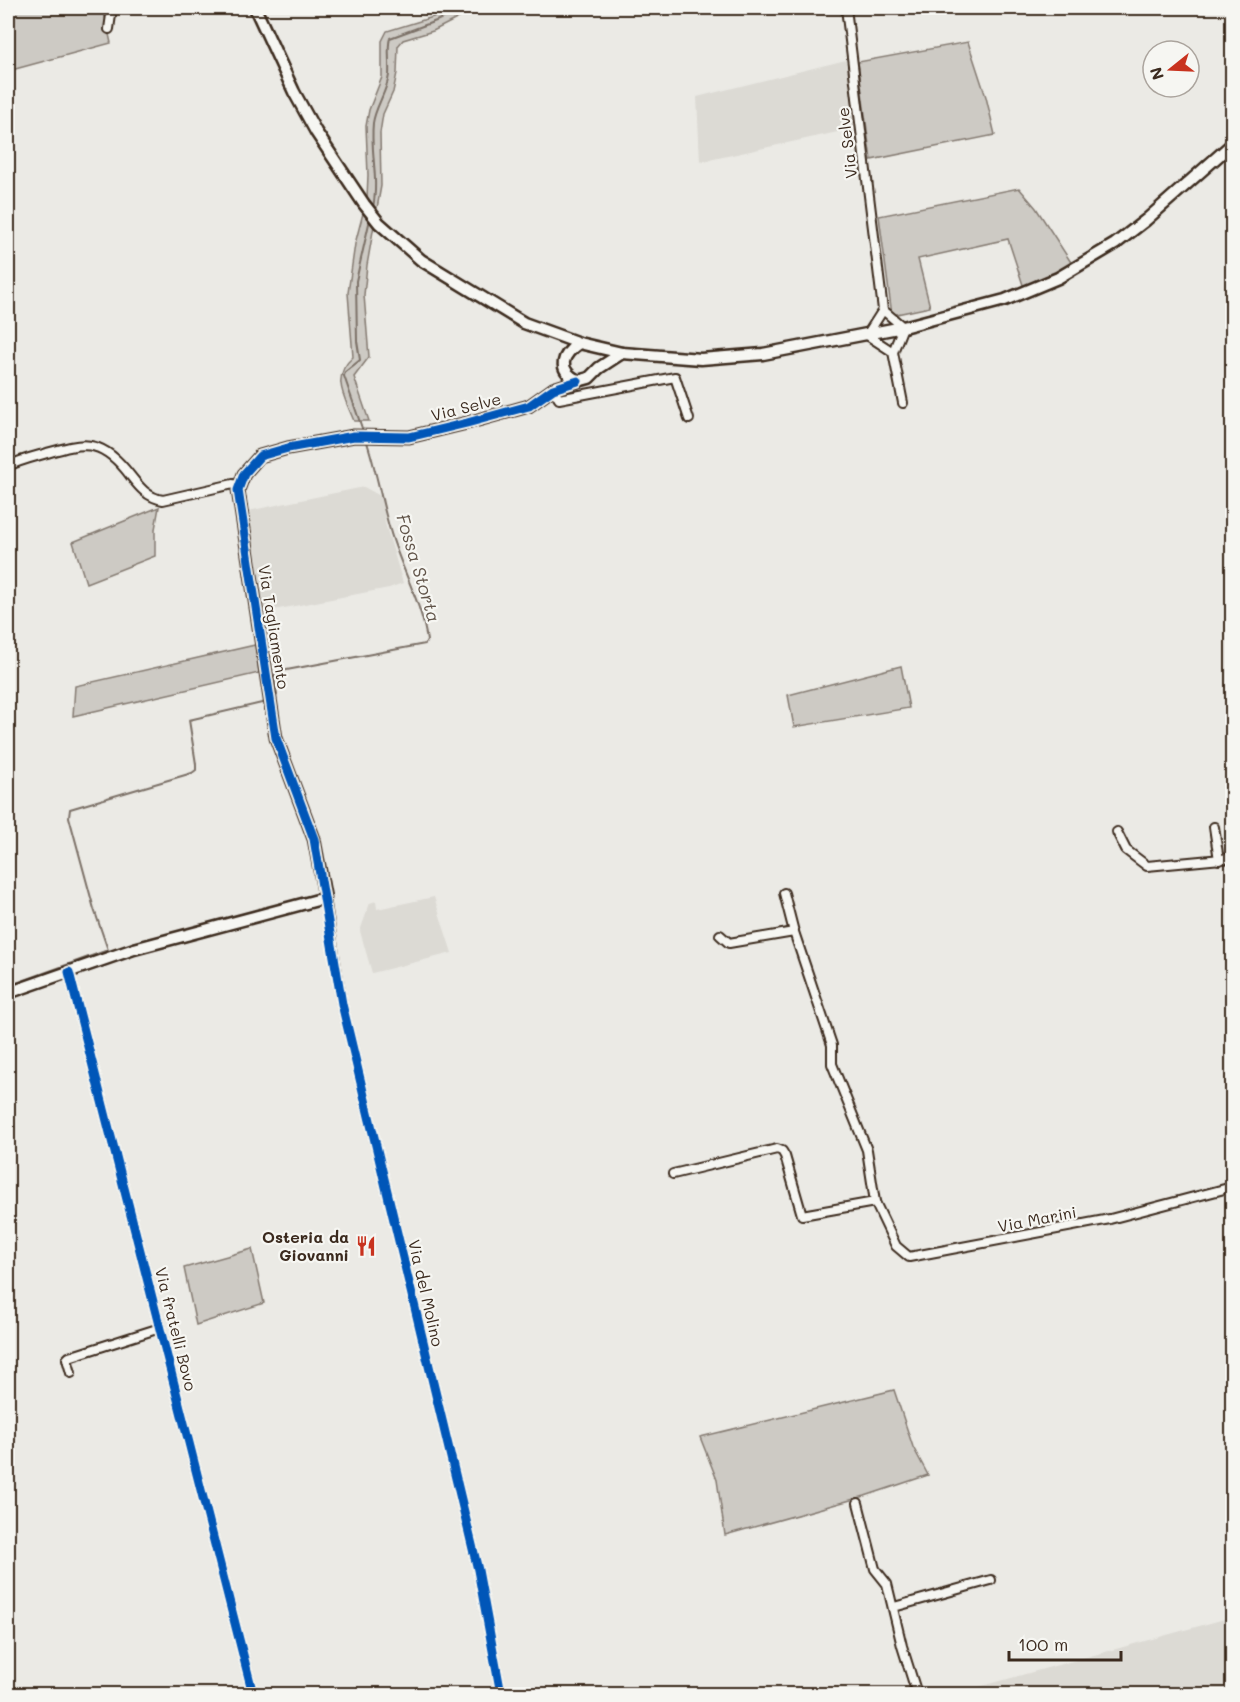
<svg xmlns="http://www.w3.org/2000/svg" width="1240" height="1702" font-family="Mali,sans-serif">
<style>
.built{fill:#dcdad4}
.green{fill:#cdcac4;stroke:#847a71;stroke-width:1.5}
.lines{fill:none;stroke-linecap:round;stroke-linejoin:round}
.stream{stroke:#7c7167;stroke-width:2}
.street-casing{stroke:#3b2a1e;stroke-width:12}
.secondary-casing{stroke:#3b2a1e;stroke-width:15}
.street{stroke:#f6f6f2;stroke-width:8}
.secondary{stroke:#f6f6f2;stroke-width:10}
.cycleway-casing{stroke:#f6f6f2;stroke-width:13}
.cycleway{stroke:#0057b8;stroke-width:9}
.labels{text-anchor:middle;stroke-width:4.5;stroke-linejoin:round;paint-order:stroke}
.street-label{font-size:16px;fill:#3b2a1e;stroke:#f6f6f2}
.poi-label{font-size:16px;font-weight:bold;fill:#3b2a1e;stroke:#f6f6f2;text-anchor:end}
.water-label{font-size:18px;font-style:italic;fill:#615449;stroke:#f6f6f2}
</style>
<rect width="100%" height="100%" fill="#ebeae5"/>
<filter id="ink" filterUnits="userSpaceOnUse"><feTurbulence type="fractalNoise" baseFrequency=".0167" numOctaves="2"/><feDisplacementMap in="SourceGraphic" scale="12" xChannelSelector="R" yChannelSelector="G"/><feConvolveMatrix kernelMatrix="1 2 1 2 8 2 1 2 1" color-interpolation-filters="sRGB"/></filter>
<g filter="url(#ink)">
<g class="built">
<path d="M846 60 856 128 700 162 697 97Z"/>
<path d="M364 487 384 498 385 523 403 583 389 588 263 612 248 511Z"/>
<path d="M434 897 452 953 372 973 360 931 370 903 376 901 377 909Z"/>
<path d="M1232 1617V1694H953Z"/>
</g>
<g class="green">
<path d="M8 8H103L111 43 8 71Z"/>
<path d="M451 8H478L433 31 403 40 398 46 397 73 393 92 383 114 380 133 381 186 367 265 364 295 369 357 354 377 369 421H354C345 398 330 377 353 357L348 293 355 244 367 198 368 175 366 126 369 110 382 77V41L387 31 433 17Z"/>
<path d="M968 42 986 97 995 135 871 160 858 62Z"/>
<path d="M1019 188 1036 208 1074 267 1024 288 1008 239 918 259 930 307 892 315 879 216Z"/>
<path d="M159 507 155 529V556L86 583 73 542Z"/>
<path d="M255 645 259 673 73 716 75 686Z"/>
<path d="M901 666 909 708 794 727 788 695Z"/>
<path d="M252 1249 264 1303 196 1325 184 1268Z"/>
<path d="M894 1390 913 1447 928 1475 865 1496 725 1535 717 1480 700 1437Z"/>
</g>
<g class="lines">
<g class="stream">
<path d="M373 207C379 179 370 151 373 123 375 107 387 92 389 75 390 65 387 46 390 38L436 21 464 8"/>
<path d="M363 431 344 376 345 372 360 360 357 341 356 281 370 219"/>
<path d="M274 700 277 695 274 679 276 672 425 644 427 641C422 602 400 567 390 530 381 500 376 469 366 439"/>
<path d="M8 986 108 950 94 909 69 817 70 809 192 773 196 770V764L189 720 266 702"/>
</g>
<g class="street-casing">
<g id="street">
<path d="M846 8 883 310 867 335 893 352"/>
<path d="M109 29 112 8"/>
<path d="M883 310 903 327 893 352 903 403"/>
<path d="M553 389 559 399 675 377 689 419"/>
<path d="M8 466C20 460 33 457 47 453 82 443 99 438 125 469 136 482 144 497 163 500L233 484 239 486"/>
<path d="M1214 827 1219 860"/>
<path d="M1117 832 1126 850 1147 866 1232 858"/>
<path d="M784 893 794 932 832 1045V1064L867 1150 875 1202 896 1246 909 1257 1110 1219 1232 1187"/>
<path d="M325 898 342 1004 478 1570 501 1694"/>
<path d="M720 935 729 943 794 932"/>
<path d="M69 972 253 1694"/>
<path d="M673 1174 777 1149 782 1151 785 1156 802 1215 875 1202"/>
<path d="M71 1373 67 1359 69 1357 160 1328"/>
<path d="M858 1503 875 1569 887 1584 902 1646 917 1694"/>
<path d="M894 1607 991 1580"/>
</g>
</g>
<g class="secondary-casing">
<g id="secondary">
<path d="M255 8 294 92 316 132 364 204 379 223 421 260 524 323 579 343 622 353 701 359 763 354 903 327 1005 300 1058 278 1115 244 1146 220 1232 144"/>
<path d="M579 343C562 355 556 369 578 381L589 378 599 368 622 353"/>
<path d="M8 993 134 949 325 898 314 839 276 738 238 490 244 474 260 456 288 448 354 436 409 437 467 423 529 406 553 389 578 381"/>
</g>
</g>
<use href="#street" class="street"/>
<use href="#secondary" class="secondary"/>
<g class="cycleway-casing">
<g id="cycleway">
<path d="M69 972 253 1694"/>
<path d="M501 1694 478 1570 342 1004 314 839 276 738 238 490 244 474 260 456 288 448 354 436 409 437 467 423 529 406 553 389 578 381"/>
</g>
</g>
<use href="#cycleway" class="cycleway"/>
</g>
</g>
<defs>
<g id="restaurant-bare" transform="scale(1.62)"><path d="M-5-6h1v4h1v-4h1v4h1v-4h1v5L-1.5 .5V6h-2V.5L-5-1ZM5-6V6H3V1.5H1.5Q1.5-4 5-6Z" fill="#c8321e" stroke="#f6f6f2" stroke-width="2.5" paint-order="stroke"/></g>
</defs>
<g fill-rule="evenodd">
<use href="#restaurant-bare" x="366" y="1246"/>
</g>
<g class="labels">
<g class="street-label">
<text transform="translate(847 143) rotate(-97)" y="6">Via Selve</text>
<text transform="translate(466 407) rotate(-14)" y="6">Via Selve</text>
<text transform="translate(274 627) rotate(81)" y="6">Via Tagliamento</text>
<text transform="translate(1037 1219) rotate(-11)" y="6">Via Marini</text>
<text transform="translate(426 1293) rotate(77)" y="6">Via del Molino</text>
<text transform="translate(176 1329) rotate(76)" y="6">Via fratelli Bovo</text>
</g>
<g class="poi-label">
<text x="349" y="1243">Osteria da<tspan x="349" dy="18">Giovanni</tspan></text>
</g>
<g class="water-label">
<text transform="translate(418 568) rotate(73)" y="6">Fossa Storta</text>
</g>
</g>
<rect width="1240" height="1702" fill="none" stroke="#f6f6f2" stroke-width="30"/>
<rect x="15" y="15" width="1210" height="1672" fill="none" stroke="#3b2a1e" stroke-width="2" filter="url(#ink)"/>
<g transform="translate(1171 69) rotate(252)"><circle r="28" fill="#f6f6f2" stroke="#aba49d" stroke-width="1.5"/>
<path d="M0-4.5L10 22L0 15L-10 22Z" fill="#c8321e"/>
<text y="-9" font-size="16" font-weight="bold" text-anchor="middle" fill="#3b2a1e">N</text>
</g>
<path d="M1009 1651v9h112v-9" fill="none" stroke="#3b2a1e" stroke-width="3"/>
<text x="1018" y="1651" font-size="18" fill="#3b2a1e" stroke="#f6f6f2" stroke-width="4.5" paint-order="stroke">100 m</text>
</svg>
